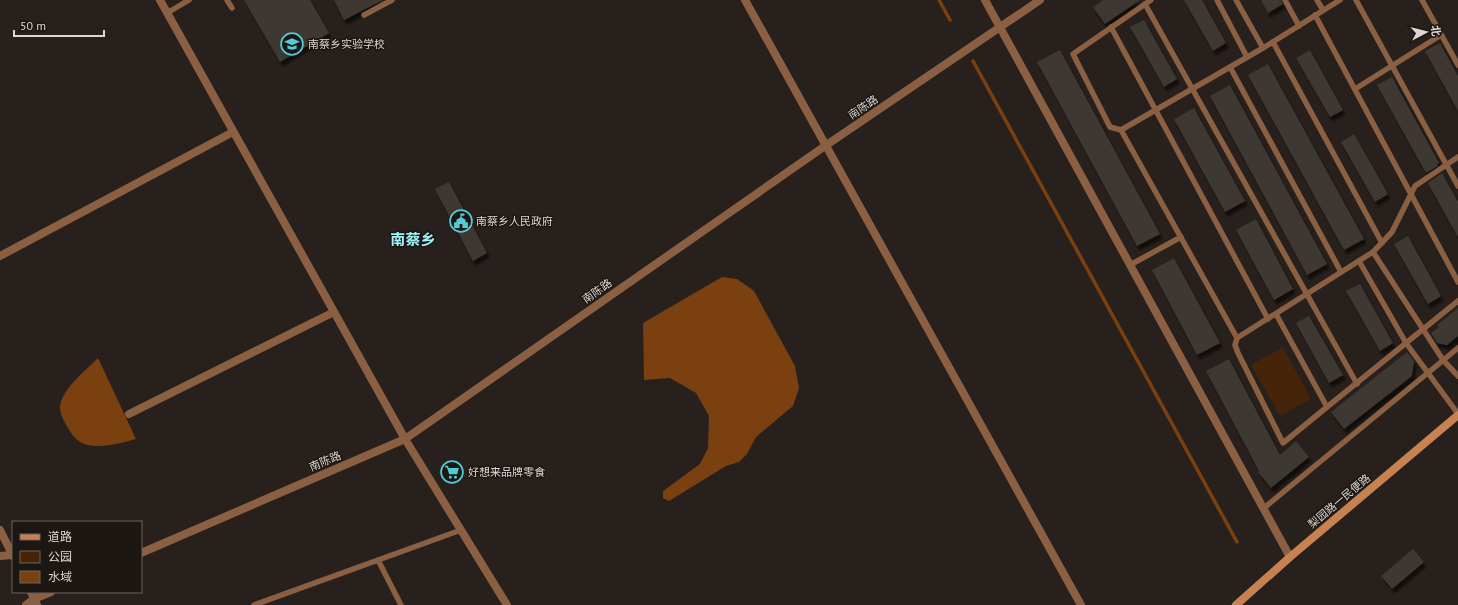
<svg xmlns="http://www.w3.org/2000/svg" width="1458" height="605" font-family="'PT Sans','Noto Sans SC',sans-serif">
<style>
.green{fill:#46240a}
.water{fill:#7a4010}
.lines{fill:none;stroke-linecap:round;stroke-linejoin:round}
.stream{stroke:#7a4010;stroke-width:3.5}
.building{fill:#3e3733;filter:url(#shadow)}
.service{stroke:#8b5f42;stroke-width:5.5}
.minor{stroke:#8b5f42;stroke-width:8}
.tertiary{stroke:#8b5f42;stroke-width:8}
.secondary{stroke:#c88151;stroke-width:8}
.labels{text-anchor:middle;stroke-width:3;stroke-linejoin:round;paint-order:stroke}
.poi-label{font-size:11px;fill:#dcd7d4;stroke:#1d1713;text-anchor:start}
.street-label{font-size:11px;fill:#dcd7d4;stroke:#1d1713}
.district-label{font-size:15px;font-weight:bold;fill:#a0f2fa;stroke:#1d1713}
</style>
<defs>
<filter id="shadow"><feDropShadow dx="2.5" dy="4.5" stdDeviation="1" flood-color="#0009"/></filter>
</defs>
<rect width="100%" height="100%" fill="#27201c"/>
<path class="green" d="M1283 347 1311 399 1280 416 1251 365Z"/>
<g class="water">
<path d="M722 277 737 279 754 291 795 366 799 388 793 406 756 437 747 454 739 462 726 466 669 501 663 498V491L700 464 708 448 709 416 696 393 670 378 644 380 643 323Z"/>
<path d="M98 358 136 439C122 443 96 450 82 443 74 439 69 430 65 423 62 417 58 409 61 402 66 386 86 370 98 358Z"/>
</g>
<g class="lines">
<g class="stream">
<path d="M939 0 950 20"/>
<path d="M973 61 1237 542"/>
</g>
</g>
<g class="building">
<path d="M244 0H310L329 33 280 62Z"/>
<path d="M334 0H383L344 20Z"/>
<path d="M1103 0H1140L1105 24 1093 7Z"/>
<path d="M1184 0H1202L1226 43 1213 51Z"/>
<path d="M1261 0H1281L1283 4 1268 13Z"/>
<path d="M1144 20 1177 79 1164 87 1130 27Z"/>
<path d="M1440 43 1458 76V111L1425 51Z"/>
<path d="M1060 50 1160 234 1137 246 1037 62Z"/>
<path d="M1310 50 1343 110 1330 117 1296 58Z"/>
<path d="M1268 64 1364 239 1344 250 1248 75Z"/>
<path d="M1392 77 1439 163 1437 164 1438 166 1426 173 1377 85Z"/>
<path d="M1230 85 1327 264 1307 275 1210 96Z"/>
<path d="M1194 108 1245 201 1225 212 1174 119Z"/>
<path d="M1354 134 1388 194 1375 202 1341 142Z"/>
<path d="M1442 173 1458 202V237L1428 183Z"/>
<path d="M449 182 487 253 473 261 435 189Z"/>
<path d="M1256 219 1293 289 1274 300 1236 230Z"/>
<path d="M1408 236 1441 296 1428 304 1394 244Z"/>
<path d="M1174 258 1220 343 1197 355 1152 270Z"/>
<path d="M1360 284 1393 343 1380 351 1346 291Z"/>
<path d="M1458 308V336L1447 345 1437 343 1431 333 1439 327 1437 325Z"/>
<path d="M1309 316 1343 375 1329 383 1296 323Z"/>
<path d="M1407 352 1414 361 1412 376 1344 429 1331 412Z"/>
<path d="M1229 359 1280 455 1296 441 1309 457 1271 488 1258 472 1259 471 1206 371Z"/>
<path d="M1413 549 1424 562 1392 589 1381 576Z"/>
</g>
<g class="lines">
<g class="service">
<path d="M227 0 232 8"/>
<path d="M1217 0 1247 57"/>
<path d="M1236 0 1263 48"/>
<path d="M1285 0 1299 26"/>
<path d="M1317 0 1323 10"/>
<path d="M1340 0 1263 48 1121 130 1237 338 1373 252 1392 232 1415 186 1458 157"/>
<path d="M1356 0 1458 186"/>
<path d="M1422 0 1458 65"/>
<path d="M1145 4 1357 384"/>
<path d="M167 13 189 0"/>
<path d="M364 15 392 0"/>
<path d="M1315 15 1458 282"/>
<path d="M1111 27 1268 319"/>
<path d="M1273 42 1382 243"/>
<path d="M1230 67 1341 272"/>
<path d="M1355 89 1441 35"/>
<path d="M1121 130 1110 127 1073 54 1151 0"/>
<path d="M1373 252 1443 360 1458 376"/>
<path d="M1359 261 1406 343 1458 414"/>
<path d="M1130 265 1181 237"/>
<path d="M1276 314 1327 407 1458 301"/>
<path d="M1237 338 1235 345 1238 353 1283 443 1327 407"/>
<path d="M1264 508 1458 348"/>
<path d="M378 560 401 605"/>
<path d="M254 605 461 530"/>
</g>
<g class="minor">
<path d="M745 0 1081 605"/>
<path d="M985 0 1290 557"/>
<path d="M0 256 233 132"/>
<path d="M129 414 334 312"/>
<path d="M0 530 13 556"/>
<path d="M0 556 12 555"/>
<path d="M31 592 37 605"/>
<path d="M26 605 34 599"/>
</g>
<g class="tertiary">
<path d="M160 0 405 439 507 605"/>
<path d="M141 553 405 439 825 146 1040 0"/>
<path d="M34 599 51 592"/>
</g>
<path class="secondary" d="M1236 605 1290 557 1458 415"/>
</g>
<defs>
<g id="school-ring" transform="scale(1.15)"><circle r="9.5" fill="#1d1713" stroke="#52cbd7" stroke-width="1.5"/><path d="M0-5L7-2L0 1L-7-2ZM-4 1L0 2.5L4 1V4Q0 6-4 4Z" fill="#52cbd7"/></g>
<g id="civic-ring" transform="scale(1.15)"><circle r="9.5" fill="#1d1713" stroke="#52cbd7" stroke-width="1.5"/><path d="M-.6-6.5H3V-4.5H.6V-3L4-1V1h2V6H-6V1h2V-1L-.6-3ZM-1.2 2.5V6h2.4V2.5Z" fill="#52cbd7"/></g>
<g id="supermarket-ring" transform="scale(1.15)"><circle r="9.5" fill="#1d1713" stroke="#52cbd7" stroke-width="1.5"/><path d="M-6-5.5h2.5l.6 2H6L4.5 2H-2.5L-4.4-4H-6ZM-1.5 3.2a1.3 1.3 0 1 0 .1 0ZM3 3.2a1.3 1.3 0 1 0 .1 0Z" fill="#52cbd7"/></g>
</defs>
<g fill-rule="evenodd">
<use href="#school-ring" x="292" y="44"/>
<use href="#civic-ring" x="461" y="221"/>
<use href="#supermarket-ring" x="452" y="472"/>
</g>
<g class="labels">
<g class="poi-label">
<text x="308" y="48">南蔡乡实验学校</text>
<text x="476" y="225">南蔡乡人民政府</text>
<text x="468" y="476">好想来品牌零食</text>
</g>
<g class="street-label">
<text transform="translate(863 107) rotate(-34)" y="4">南陈路</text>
<text transform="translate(597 291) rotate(-35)" y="4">南陈路</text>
<text transform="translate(325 461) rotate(-23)" y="4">南陈路</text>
<text transform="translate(1339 501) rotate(-40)" y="4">梨园路一民便路</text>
</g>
<g class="district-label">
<text x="413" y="245">南蔡乡</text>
</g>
</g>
<rect x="12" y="521" width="130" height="72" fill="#1d1713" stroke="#696460"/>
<rect x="20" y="534" width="20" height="6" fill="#c88151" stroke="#696460"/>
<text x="48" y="541" font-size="12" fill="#dcd7d4">道路</text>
<rect x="20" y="551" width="20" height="12" fill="#46240a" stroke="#696460"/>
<text x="48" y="561" font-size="12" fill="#dcd7d4">公园</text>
<rect x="20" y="571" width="20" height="12" fill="#7a4010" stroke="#696460"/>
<text x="48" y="581" font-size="12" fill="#dcd7d4">水域</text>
<g transform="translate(1426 32) rotate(83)" stroke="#1d1713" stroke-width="3" paint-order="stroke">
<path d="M0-3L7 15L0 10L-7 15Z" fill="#dcd7d4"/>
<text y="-6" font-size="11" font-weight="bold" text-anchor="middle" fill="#dcd7d4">北</text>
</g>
<path d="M14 30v6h90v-6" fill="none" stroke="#dcd7d4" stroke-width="2"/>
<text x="20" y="30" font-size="12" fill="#dcd7d4" stroke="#1d1713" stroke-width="3" paint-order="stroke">50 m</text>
</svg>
